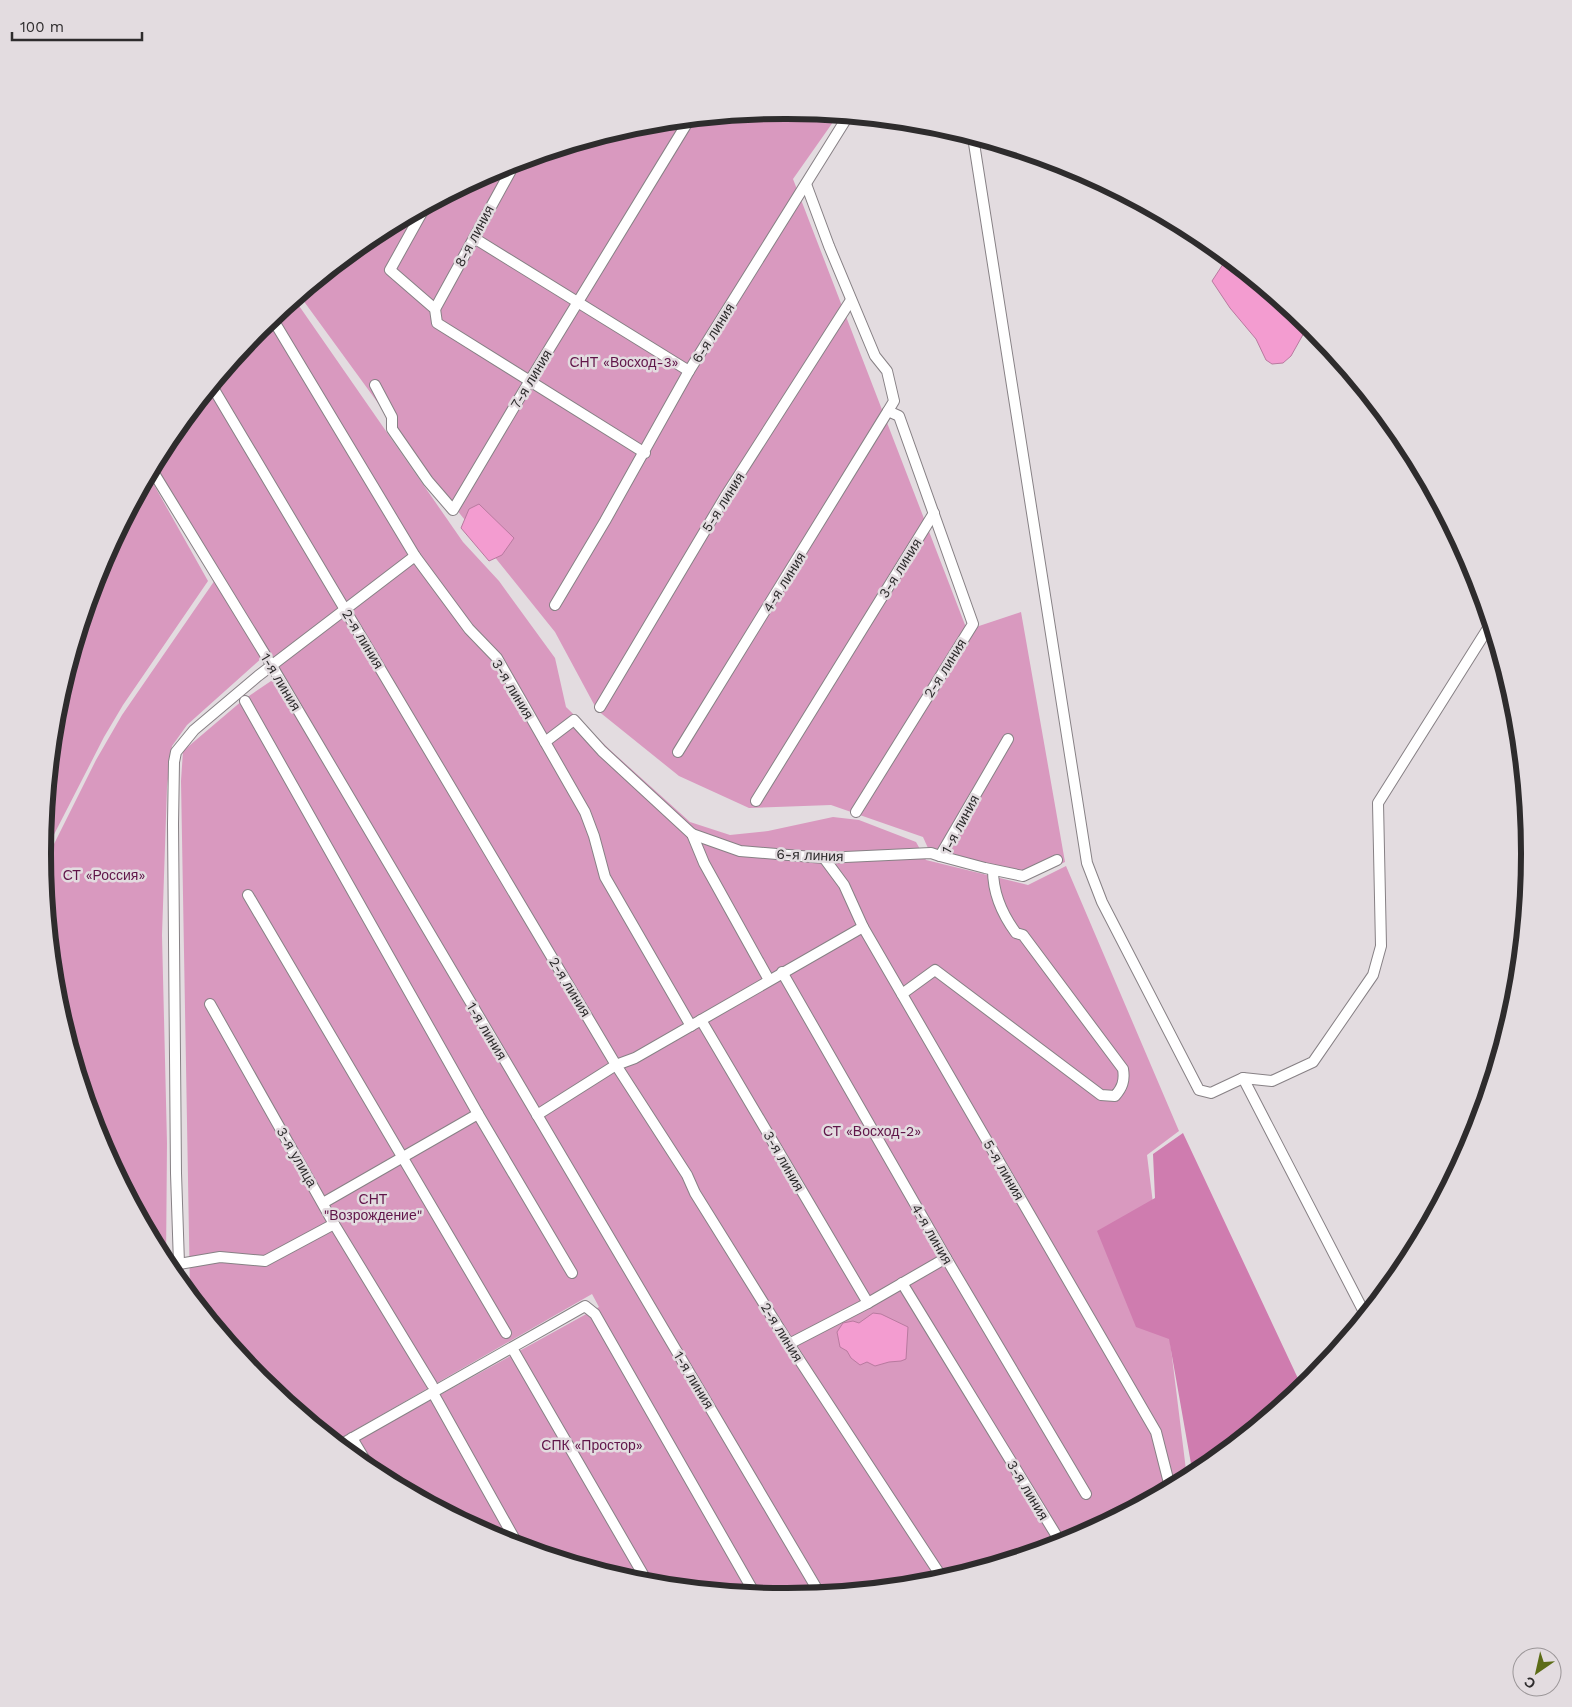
<svg xmlns="http://www.w3.org/2000/svg" width="1572" height="1707" font-family="'Work Sans',sans-serif">
<style>
.green{fill:#d999bf}
.forest{fill:#cf7caf}
.water{fill:#f39cd0;stroke:#b87a9f}
.lines{fill:none;stroke-linecap:round;stroke-linejoin:round}
.street-casing{stroke:#878185;stroke-width:12}
.street{stroke:#fff;stroke-width:10}
.labels{text-anchor:middle;stroke-width:5;stroke-linejoin:round;paint-order:stroke}
.street-label{font-size:14px;fill:#2e2c2d;stroke:#e3dce0}
.park-label{font-size:14px;fill:#601549;stroke:#e3dce0}
.rim{fill:none;stroke:#2e2c2d;stroke-width:6}
</style>
<rect width="100%" height="100%" fill="#e3dce0"/>
<g class="green">
<path d="M786 110 838 115 793 179 967 630 1021 612 1065 862 1023 881 932 857 923 837 831 805 749 808 679 776 597 710 555 632 448 499 300 296 373 235 502 166 641 124Z"/>
<path d="M295 300 463 542 499 581 555 658 566 707 609 749 690 822 730 835 768 831 833 817 859 820 916 842 926 860 1028 885 1066 866 1179 1131 1147 1155 1187 1478 1070 1541 931 1583 826 1593 154 467 168 440 260 328Z"/>
<path d="M149 476 208 581 123 705 104 737 43 856 57 708 99 569Z"/>
<path d="M215 580 263 657 187 725 172 746 167 787 162 935 167 1143 166 1263 99 1138 57 998 44 864 96 760 122 715Z"/>
<path d="M274 679 818 1594 786 1597 641 1583 501 1540 373 1472 344 1448 599 1307 592 1294 336 1441 260 1379 190 1293 181 781 183 751 243 700Z"/>
</g>
<path class="forest" d="M1183 1133 1302 1387 1199 1472 1193 1475 1169 1339 1136 1327 1097 1231 1155 1198 1153 1154Z"/>
<g class="water">
<path d="M1227 258 1305 322V331L1291 356 1283 363 1272 364 1266 360 1256 339 1230 308 1212 281Z"/>
<path d="M479 504 514 538 502 555 489 561 461 528 469 509Z"/>
<path d="M873 1313 881 1314 908 1327 906 1359 901 1361 889 1362 875 1366 867 1362 860 1365 851 1358 847 1351 840 1347 837 1332 843 1323 853 1321 859 1323Z"/>
</g>
<g class="lines">
<g class="street-casing">
<g id="street">
<path d="M973 137 1087 863 1102 902 1199 1090 1211 1093 1243 1078 1272 1081 1313 1062 1373 975 1381 946 1378 803 1490 625"/>
<path d="M806 184 829 246 875 356 887 371 894 401 888 411 899 416 973 624 856 812"/>
<path d="M425 207 390 270 435 309 437 323 645 453"/>
<path d="M474 238 689 371"/>
<path d="M435 309 515 163"/>
<path d="M272 318 415 556 469 629 497 658 585 812 594 836 605 877 691 1026"/>
<path d="M375 385 392 417V429L428 481 453 510 529 382 689 120"/>
<path d="M212 386 616 1065 687 1175 695 1193 789 1344 943 1579"/>
<path d="M152 470 272 666 820 1594"/>
<path d="M555 605 605 521 689 371 848 116"/>
<path d="M245 701 478 1114 572 1273"/>
<path d="M600 707 725 497 851 300"/>
<path d="M1008 739 940 856 985 868 1023 876 1057 860"/>
<path d="M545 742 574 720 602 751 692 834 704 863 769 980"/>
<path d="M678 752 888 411"/>
<path d="M756 801 934 513"/>
<path d="M692 834 740 851 824 858 931 853 940 856"/>
<path d="M824 858 844 885 863 927 1156 1432 1170 1487"/>
<path d="M248 895 506 1333"/>
<path d="M782 972 946 1258 1086 1494"/>
<path d="M902 994 935 970 1101 1095 1115 1096C1122 1088 1125 1081 1123 1069L1023 935 1016 933C1002 914 993 894 993 870"/>
<path d="M210 1004 334 1224 432 1385"/>
<path d="M701 1020 868 1303"/>
<path d="M1243 1078 1365 1314"/>
<path d="M537 1115 616 1065 635 1058 863 927"/>
<path d="M323 1203 478 1114"/>
<path d="M179 1264 220 1257 265 1261 334 1224"/>
<path d="M175 1276 179 1264 176 1173 173 824 174 762 176 752 194 730 258 676 415 556"/>
<path d="M902 1283 1061 1543"/>
<path d="M789 1344 868 1303 946 1258"/>
<path d="M512 1348 648 1583"/>
<path d="M433 1393 518 1545"/>
<path d="M352 1438 371 1470"/>
<path d="M340 1445 585 1306 595 1314 755 1594"/>
</g>
</g>
<use href="#street" class="street"/>
</g>
<g class="labels">
<g class="street-label">
<text transform="translate(474 236) rotate(-62)" y="5">8-я линия</text>
<text transform="translate(713 333) rotate(-58)" y="5">6-я линия</text>
<text transform="translate(531 379) rotate(-59)" y="5">7-я линия</text>
<text transform="translate(723 502) rotate(-58)" y="5">5-я линия</text>
<text transform="translate(900 568) rotate(-58)" y="5">3-я линия</text>
<text transform="translate(784 582) rotate(-58)" y="5">4-я линия</text>
<text transform="translate(363 639) rotate(59)" y="5">2-я линия</text>
<text transform="translate(945 668) rotate(-58)" y="5">2-я линия</text>
<text transform="translate(281 682) rotate(59)" y="5">1-я линия</text>
<text transform="translate(513 689) rotate(59)" y="5">3-я линия</text>
<text transform="translate(960 824) rotate(-62)" y="5">1-я линия</text>
<text transform="translate(810 855) rotate(2)" y="5">6-я линия</text>
<text transform="translate(570 987) rotate(59)" y="5">2-я линия</text>
<text transform="translate(487 1031) rotate(59)" y="5">1-я линия</text>
<text transform="translate(297 1157) rotate(60)" y="5">3-я улица</text>
<text transform="translate(784 1161) rotate(60)" y="5">3-я линия</text>
<text transform="translate(1004 1170) rotate(60)" y="5">5-я линия</text>
<text transform="translate(932 1234) rotate(60)" y="5">4-я линия</text>
<text transform="translate(782 1332) rotate(58)" y="5">2-я линия</text>
<text transform="translate(694 1380) rotate(59)" y="5">1-я линия</text>
<text transform="translate(1028 1490) rotate(59)" y="5">3-я линия</text>
</g>
<g class="park-label">
<text x="624" y="367">СНТ «Восход-3»</text>
<text x="104" y="880">СТ «Россия»</text>
<text x="872" y="1136">СТ «Восход-2»</text>
<text x="373" y="1204">СНТ<tspan x="373" dy="16">"Возрождение"</tspan></text>
<text x="592" y="1450">СПК «Простор»</text>
</g>
</g>
<path d="M0 0H1572V1707H0ZM785 119H787A734 734 0 0 1 1521 853V854A734 734 0 0 1 787 1588H785A734 734 0 0 1 51 854V853A734 734 0 0 1 785 119Z" fill="#e3dce0" fill-rule="evenodd"/>
<path class="rim" d="M785 119H787A734 734 0 0 1 1521 853V854A734 734 0 0 1 787 1588H785A734 734 0 0 1 51 854V853A734 734 0 0 1 785 119Z"/>
<g transform="translate(1537 1672) rotate(214)"><circle r="24" fill="#e3dce0" stroke="#9b9698"/>
<path d="M0-4L9 19L0 12L-9 19Z" fill="#5c6c17"/>
<text y="-8" font-size="14" font-weight="bold" text-anchor="middle" fill="#2e2c2d">С</text>
</g>
<path d="M12 32v8h130v-8" fill="none" stroke="#2e2c2d" stroke-width="2.5"/>
<text x="20" y="32" font-size="15" fill="#2e2c2d" stroke="#e3dce0" stroke-width="4" paint-order="stroke">100 m</text>
</svg>
